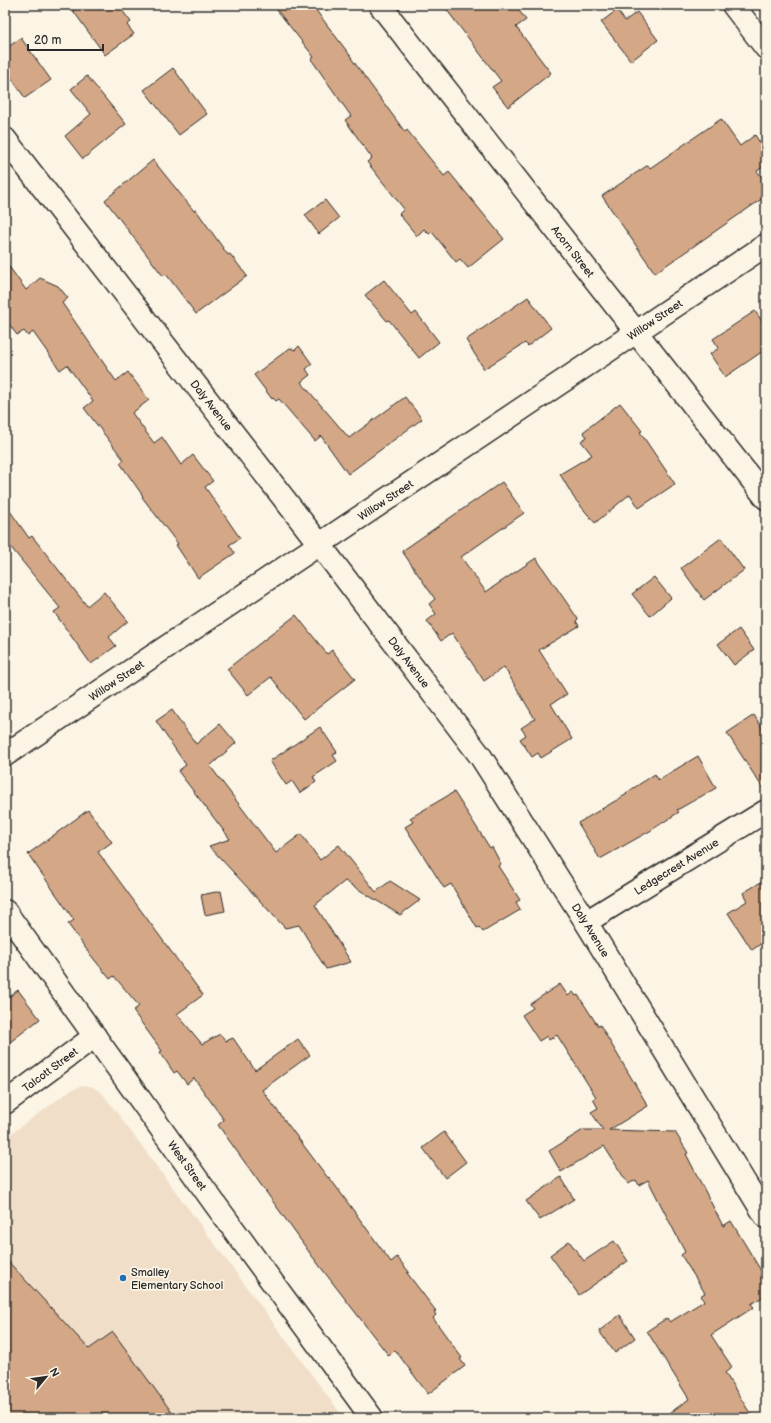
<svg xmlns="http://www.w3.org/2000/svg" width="771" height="1423" font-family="'Balsamiq Sans',sans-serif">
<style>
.built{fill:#f0dec8}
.building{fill:#d4a786;stroke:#2b2b2b}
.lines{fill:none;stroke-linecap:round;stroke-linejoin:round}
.minor-casing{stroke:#2b2b2b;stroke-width:25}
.minor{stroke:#fcf5e5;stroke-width:22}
.poi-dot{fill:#1f6fb2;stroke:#fcf5e5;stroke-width:1.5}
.labels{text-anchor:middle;stroke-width:3.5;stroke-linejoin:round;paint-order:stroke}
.street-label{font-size:11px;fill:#2b2b2b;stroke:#fcf5e5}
.poi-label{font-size:11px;fill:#2b2b2b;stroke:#fcf5e5;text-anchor:start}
</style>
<rect width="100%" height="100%" fill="#fcf5e5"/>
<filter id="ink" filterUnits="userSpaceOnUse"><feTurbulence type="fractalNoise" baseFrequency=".025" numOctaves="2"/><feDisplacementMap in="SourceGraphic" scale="8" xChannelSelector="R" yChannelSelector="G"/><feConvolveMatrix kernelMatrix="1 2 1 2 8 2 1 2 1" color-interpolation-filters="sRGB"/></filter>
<g filter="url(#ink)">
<path class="built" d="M84 1085 93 1087 103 1094 344 1418H5V1138L71 1090Z"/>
<g class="building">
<path d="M69 5H118L131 22 127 25 134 34 105 55Z"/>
<path d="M273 5H312L352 58H351L405 132 407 130 444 176 449 172 504 239 468 268 460 259 456 262 432 232 429 234 424 229 417 236 399 214 404 209 367 162 372 158 345 120 351 116 311 59 314 57Z"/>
<path d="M443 5H515L526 20 516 27 551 73 508 107 492 87 501 81Z"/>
<path d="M617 10 625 21 637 12 658 40 631 61 601 22Z"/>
<path d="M21 38 51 80 25 98 5 69V49Z"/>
<path d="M173 68 207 114 179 135 144 90Z"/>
<path d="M87 76 126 124 83 159 65 136 91 114 71 89Z"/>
<path d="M721 119 740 146 755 135 766 152V165L757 171 766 183V196L655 273 602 196 648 165 650 168Z"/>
<path d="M153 160 194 211 196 210 228 255 230 254 247 276 196 314 166 274 163 276 105 200Z"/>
<path d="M325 200 339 218 319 234 305 215Z"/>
<path d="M5 261 26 290 40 278 58 286 68 298 62 303 116 381 128 372 149 400 132 413 154 443 162 437 181 465 193 455 213 481 205 487 240 538 229 545 235 553 198 578 176 545 178 544 142 497 143 496 120 463 124 460 84 408 93 401 67 365 60 370 33 332 28 336 24 331 17 335 5 319Z"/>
<path d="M384 280 412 315 416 312 439 342 419 358 389 320 387 321 365 295Z"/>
<path d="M528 297 551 328 528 346 525 343 484 369 466 340Z"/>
<path d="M755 311 766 327V349L725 377 710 354 719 348 713 339Z"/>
<path d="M299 346 312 364 306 369 310 375 301 382 349 438 405 397 422 419 348 474 321 436 315 441 279 399 276 401 273 398 272 399 254 375 290 348 295 350Z"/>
<path d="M620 403 642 431 640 432 675 484 639 508 630 494 595 523 574 498 560 474 592 455 581 441 587 437 583 432Z"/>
<path d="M502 482 524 513 461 557 486 592 536 558 578 619 576 621 579 626 539 650 567 694 551 704 572 739 541 758 538 753 532 757 520 739 526 735 521 728 535 719 504 667 484 681 452 633 441 641 427 621 436 614 429 604 435 599 402 551Z"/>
<path d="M5 504 29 538 32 536 87 606 104 592 128 621 109 637 116 646 91 664 54 612 60 608 5 540Z"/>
<path d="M721 538 744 570 704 600 681 568Z"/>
<path d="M654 577 671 598 650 616 632 594Z"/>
<path d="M296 615 327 654 332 650 355 679 304 719 271 677 248 695 227 669Z"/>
<path d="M739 629 754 650 734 665 718 644Z"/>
<path d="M172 710 196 744 220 724 236 743 210 766 276 853 301 834 320 860 339 845 376 892 390 881 420 900 400 915 345 881 315 905 351 962 326 969 299 925 285 928 209 846 230 839 178 771 186 765 156 721Z"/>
<path d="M754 715 766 734V793L727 733Z"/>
<path d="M320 727 337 752 333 755 337 761 313 777 316 782 300 793 292 781 286 785 270 761Z"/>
<path d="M698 756 716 788 677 810 679 812 650 831 600 859 578 823 627 794 626 793 655 774 658 780Z"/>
<path d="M454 792 490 848 492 847 501 864 498 866 520 900 516 902 520 910 483 932 479 927 477 928 451 884 444 888 405 827 413 822 410 818Z"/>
<path d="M88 810 112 842 98 852 203 995 177 1014 202 1044 220 1034 226 1041 233 1038 255 1070 298 1039 310 1055 262 1090 328 1178 329 1177 391 1262 397 1257 409 1272 407 1273 436 1311 434 1312 436 1315 433 1318 462 1358 460 1359 465 1366 428 1394 395 1350 389 1356 312 1256 218 1125 224 1120 194 1078 187 1084 177 1071 174 1073 160 1052 162 1051 133 1011 139 1006 114 976 110 979 89 953 68 924 74 920 28 854Z"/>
<path d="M766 879V940L752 950 728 913 747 901 743 893Z"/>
<path d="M221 891 225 911 205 915 201 895Z"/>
<path d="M560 984 568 996 573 992 576 996 578 995 598 1026 600 1025 648 1106 609 1130 675 1132 688 1153 686 1154 723 1226 731 1221 766 1279V1295L751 1304 754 1307 711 1335 732 1367 725 1373 753 1418H663L689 1399 647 1331 667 1318 670 1322 704 1301 700 1296 705 1293 681 1255 685 1252 648 1180 639 1185 636 1180 628 1184 604 1146 561 1172 549 1151 583 1130H603L591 1112 598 1108 593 1099 596 1097 557 1035 549 1040 547 1036 539 1041 522 1015 533 1008 530 1004Z"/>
<path d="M18 990 40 1019 5 1046V1000Z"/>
<path d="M444 1132 466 1162 445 1178 423 1148Z"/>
<path d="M561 1177 574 1199 540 1220 526 1201Z"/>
<path d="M569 1241 584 1261 614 1241 628 1261 579 1295 550 1255Z"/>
<path d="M5 1258 89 1349 113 1332 176 1418H5Z"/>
<path d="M620 1315 635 1338 615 1353 599 1331Z"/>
</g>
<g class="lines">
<g class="minor-casing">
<g id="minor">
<path id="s1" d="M380 5 766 498"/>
<path d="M733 5 766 48"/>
<path id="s2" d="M5 139 320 545 481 757 586 922 766 1217"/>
<path id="s3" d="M5 755 766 245"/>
<path id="s4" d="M5 911 215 1204 372 1418"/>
<path id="s5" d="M586 922 766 811"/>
<path id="s6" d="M5 1103 95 1036"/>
</g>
</g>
<use href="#minor" class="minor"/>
</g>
</g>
<circle class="poi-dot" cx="123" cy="1278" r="4"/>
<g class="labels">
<g class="street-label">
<text dy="4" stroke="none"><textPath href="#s1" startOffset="313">Acorn Street</textPath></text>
<text dy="4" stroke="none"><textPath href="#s3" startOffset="782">Willow Street</textPath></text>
<text dy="4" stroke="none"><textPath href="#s2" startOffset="337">Daly Avenue</textPath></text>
<text dy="4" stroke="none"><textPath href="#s3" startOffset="458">Willow Street</textPath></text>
<text dy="4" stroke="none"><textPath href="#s2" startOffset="661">Daly Avenue</textPath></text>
<text dy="4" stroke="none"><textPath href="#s3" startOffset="134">Willow Street</textPath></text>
<text dy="4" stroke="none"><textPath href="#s5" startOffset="106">Ledgecrest Avenue</textPath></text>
<text dy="4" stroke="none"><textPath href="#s2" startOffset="985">Daly Avenue</textPath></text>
<text dy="4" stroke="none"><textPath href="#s6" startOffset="56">Talcott Street</textPath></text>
<text dy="4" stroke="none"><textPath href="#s4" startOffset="313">West Street</textPath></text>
</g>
<g class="poi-label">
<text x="131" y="1276">Smalley<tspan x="131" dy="13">Elementary School</tspan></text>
</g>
</g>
<rect width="771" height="1423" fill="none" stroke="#fcf5e5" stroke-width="20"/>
<rect x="10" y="10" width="751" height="1403" fill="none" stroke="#2b2b2b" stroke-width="1.5" filter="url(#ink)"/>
<g transform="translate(46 1377) rotate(61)" stroke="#fcf5e5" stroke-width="3" paint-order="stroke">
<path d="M0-3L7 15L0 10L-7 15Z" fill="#2b2b2b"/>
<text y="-6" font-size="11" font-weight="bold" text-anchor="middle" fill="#2b2b2b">N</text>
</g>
<path d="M28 44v6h75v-6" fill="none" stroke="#2b2b2b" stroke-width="2"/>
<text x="34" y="44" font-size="12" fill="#2b2b2b" stroke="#fcf5e5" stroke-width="3" paint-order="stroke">20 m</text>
</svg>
